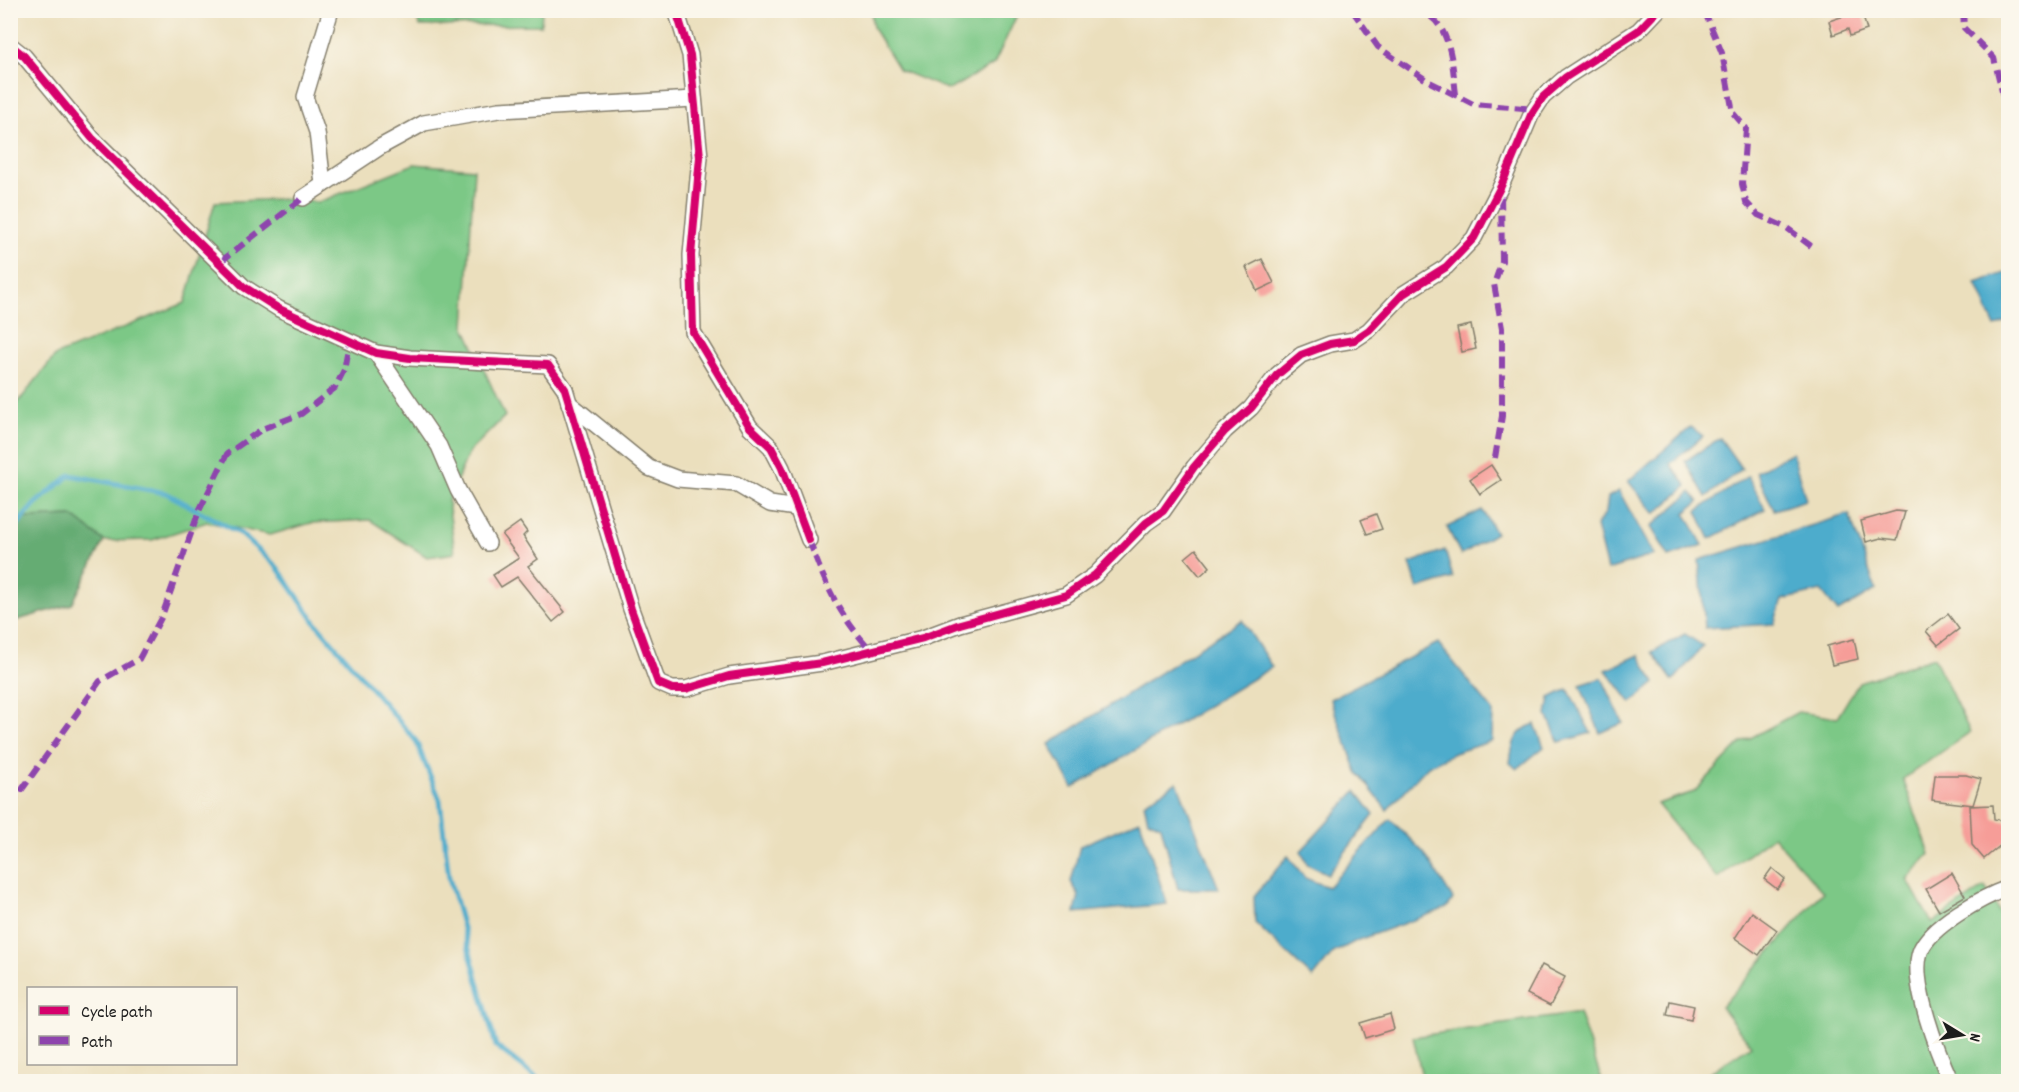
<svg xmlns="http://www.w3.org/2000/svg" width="2019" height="1092" font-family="Dekko,sans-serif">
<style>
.green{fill:#7cc886;stroke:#4c7251;stroke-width:1.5}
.forest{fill:#65ac73;stroke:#406448;stroke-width:1.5}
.water{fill:#4eaccc;stroke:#356474;stroke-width:1.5}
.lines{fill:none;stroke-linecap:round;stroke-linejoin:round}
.stream{stroke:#4eaccc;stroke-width:5}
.building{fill:#f69d98}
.street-casing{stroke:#847e6c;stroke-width:18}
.street{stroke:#fff;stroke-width:15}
.quiet{stroke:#8e44ad;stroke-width:6;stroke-dasharray:12 6;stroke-linecap:butt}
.cycleway-casing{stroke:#fbf7ec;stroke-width:11}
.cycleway{stroke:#d6006c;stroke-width:8}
</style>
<rect width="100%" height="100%" fill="#fbf7ec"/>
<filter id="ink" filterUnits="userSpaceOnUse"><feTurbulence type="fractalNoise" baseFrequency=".0167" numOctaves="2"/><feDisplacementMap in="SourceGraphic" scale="12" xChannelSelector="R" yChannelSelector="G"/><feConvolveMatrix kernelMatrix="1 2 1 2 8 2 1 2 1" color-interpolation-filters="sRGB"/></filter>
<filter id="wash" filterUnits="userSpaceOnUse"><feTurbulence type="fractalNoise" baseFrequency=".008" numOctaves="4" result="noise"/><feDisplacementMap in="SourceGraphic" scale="24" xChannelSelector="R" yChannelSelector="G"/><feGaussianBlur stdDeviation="1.35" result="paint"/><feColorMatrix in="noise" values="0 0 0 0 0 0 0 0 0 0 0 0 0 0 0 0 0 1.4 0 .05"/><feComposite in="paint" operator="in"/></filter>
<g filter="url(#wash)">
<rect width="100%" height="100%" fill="#ebdfbd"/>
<g class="green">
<path d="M413 11H542L541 25 420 26Z"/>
<path d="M871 11V10L1019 11 994 64 949 90 899 70 873 28Z"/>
<path d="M414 164 474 169 465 327 505 416 469 452 448 501 455 553 427 557 370 520 311 523 270 535 207 522 152 540 104 541 72 516 11 519V411L56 355 185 303 215 202 303 198 317 203Z"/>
<path d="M1934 657 1970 732 1903 779 1930 854 1907 879 1932 923 1985 887 2008 927V1081H1698L1751 1045 1721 1007 1823 892 1773 836 1717 878 1657 804 1694 792 1741 743 1798 712 1837 718 1859 682Z"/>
<path d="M1579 1013 1602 1081H1423L1413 1037Z"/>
</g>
<path class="forest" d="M72 516 104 541 72 604 11 622V519Z"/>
<g class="water">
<path d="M2008 272V321L1995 327 1976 283Z"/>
<path d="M1691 427 1703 436 1670 464 1687 486 1655 514 1628 481Z"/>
<path d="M1720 438 1742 469 1706 497 1685 461Z"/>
<path d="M1792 452 1806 500 1774 510 1756 472Z"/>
<path d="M1748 476 1765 509 1710 539 1697 511Z"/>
<path d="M1619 491 1654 555 1607 570 1596 526 1606 512 1608 497Z"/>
<path d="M1691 492 1699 502 1685 513 1703 545 1669 557 1651 527Z"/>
<path d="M1482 510 1496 533 1461 555 1447 527Z"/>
<path d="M1849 514 1876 590 1838 612 1821 591 1782 600 1774 624 1705 628 1699 560Z"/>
<path d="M1445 550 1453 578 1418 589 1410 563Z"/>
<path d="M1242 620 1272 667 1073 788 1049 744Z"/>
<path d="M1685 634 1703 646 1673 681 1652 652Z"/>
<path d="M1438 643 1493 711 1492 741 1454 753 1428 766 1387 810 1357 772 1330 699Z"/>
<path d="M1639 655 1655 683 1631 703 1606 670Z"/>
<path d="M1602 678 1623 723 1600 733 1580 685Z"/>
<path d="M1568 689 1591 733 1559 742 1547 715 1550 698Z"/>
<path d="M1535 724 1544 747 1517 769 1510 763C1512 744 1515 730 1535 724Z"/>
<path d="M1177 782 1219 889H1178L1161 826 1148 820 1144 803Z"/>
<path d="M1356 791 1374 815 1328 874 1307 864 1301 851Z"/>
<path d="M1390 819 1424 853 1453 899 1447 908 1358 940 1333 953 1313 978 1255 923 1254 896 1288 856 1305 878 1328 887Z"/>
<path d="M1140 820 1167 904 1075 913 1079 895 1071 882 1080 846Z"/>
</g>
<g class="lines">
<path class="stream" d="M10 533 35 504 70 475 166 493 241 534 277 567 315 622 416 741 440 800 449 878 496 1046 542 1082"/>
</g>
<g id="blocks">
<g class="building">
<path d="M1842 10H1861L1867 30 1850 36 1848 29 1833 35 1829 21 1844 16Z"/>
<path d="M1262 259 1274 283 1257 291 1246 267Z"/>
<path d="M1471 325 1476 349 1462 352 1457 328Z"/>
<path d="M1491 465 1501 480 1480 494 1470 479Z"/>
<path d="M1896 511 1905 512 1897 540 1881 538 1866 542 1861 521Z"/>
<path d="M1376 514 1382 529 1367 534 1361 520Z"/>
<path d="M520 522 527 532 523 536 538 559 528 566 565 612 553 622 517 577 501 587 493 575 519 558 502 535Z"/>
<path d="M1196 549 1210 567 1200 576 1185 558Z"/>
<path d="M1948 614 1959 629 1938 645 1926 631Z"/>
<path d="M1854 639 1858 659 1832 665 1827 646Z"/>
<path d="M1935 775H1966L1981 779 1973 805 1932 800Z"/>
<path d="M1993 805 1994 819 2008 822V839L1984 859 1972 845 1970 806Z"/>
<path d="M1772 868 1785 879 1777 889 1764 879Z"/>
<path d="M1952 873 1965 896 1939 911 1926 889Z"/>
<path d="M1752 912 1777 930 1759 955 1735 938Z"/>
<path d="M1542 965 1565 977 1550 1006 1527 994Z"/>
<path d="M1670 1001 1694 1006 1691 1020 1667 1015Z"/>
<path d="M1390 1014 1394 1029 1365 1038 1360 1023Z"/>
</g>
</g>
</g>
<g filter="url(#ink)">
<use href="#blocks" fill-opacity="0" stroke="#847e6c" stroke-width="1.5"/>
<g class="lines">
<g class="street-casing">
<g id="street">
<path d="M676 10 690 55 700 157 691 255 693 332 750 427 771 447 782 468 809 540"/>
<path d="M10 45 24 56 92 138 244 287 279 309 376 353 410 358 548 365 565 389 631 609 658 683 672 689H686L729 676 822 663 923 638 960 624 1066 595 1095 575 1146 523 1163 511 1194 467 1225 431 1251 408 1277 375 1301 355 1330 344 1354 340 1369 330 1403 294 1446 267 1474 238 1501 186 1531 115 1543 97 1566 77 1639 30 1658 10"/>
<path d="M323 184 317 132 305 97 331 10"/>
<path d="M303 198 380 147 424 123 499 110 694 99"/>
<path d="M376 353 439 446 458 490 488 543"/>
<path d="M569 403 649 468 678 479 736 484 770 504 796 508"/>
<path d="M1951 1082C1938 1053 1910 982 1920 952 1929 926 1983 897 2008 888"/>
</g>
</g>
<use href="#street" class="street"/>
<g class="quiet">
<path d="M1352 10 1378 47 1428 81 1473 104 1535 109"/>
<path d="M1414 10C1452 16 1452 65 1456 94"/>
<path d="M1704 10 1722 53 1733 113 1746 128 1742 184 1746 202 1758 215 1787 228 1811 246"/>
<path d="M1963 10 1964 28 1994 58 2008 117"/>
<path d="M220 262 303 198"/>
<path d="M1495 458 1502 416V328L1494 284 1502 261 1501 192"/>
<path d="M809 540C825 584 839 616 872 651"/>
<path d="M10 806 100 681 139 659 162 616 199 511 227 454 262 429 301 414 335 388 344 370 349 342"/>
</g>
<g class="cycleway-casing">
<g id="cycleway">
<path d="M676 10 690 55 700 157 691 255 693 332 750 427 771 447 782 468 809 540"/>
<path d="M10 45 24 56 92 138 244 287 279 309 376 353 410 358 548 365 565 389 631 609 658 683 672 689H686L729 676 822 663 923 638 960 624 1066 595 1095 575 1146 523 1163 511 1194 467 1225 431 1251 408 1277 375 1301 355 1330 344 1354 340 1369 330 1403 294 1446 267 1474 238 1501 186 1531 115 1543 97 1566 77 1639 30 1658 10"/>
</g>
</g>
<use href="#cycleway" class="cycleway"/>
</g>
</g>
<rect width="2019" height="1092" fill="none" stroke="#fbf7ec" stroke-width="36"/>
<rect x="27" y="987" width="210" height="78" fill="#fbf7ec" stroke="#a29f99" stroke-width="1.5"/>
<rect x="39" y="1006" width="30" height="9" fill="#d6006c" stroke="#a29f99" stroke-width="1.5"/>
<text x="81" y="1017" font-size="18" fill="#1c1c1c">Cycle path</text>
<rect x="39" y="1036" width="30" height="9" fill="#8e44ad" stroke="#a29f99" stroke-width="1.5"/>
<text x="81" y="1047" font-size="18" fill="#1c1c1c">Path</text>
<g transform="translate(1962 1035) rotate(101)" stroke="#fbf7ec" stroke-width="4.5" paint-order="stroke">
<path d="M0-4.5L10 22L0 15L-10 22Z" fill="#1c1c1c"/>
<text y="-9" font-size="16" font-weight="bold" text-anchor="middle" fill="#1c1c1c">N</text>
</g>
</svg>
